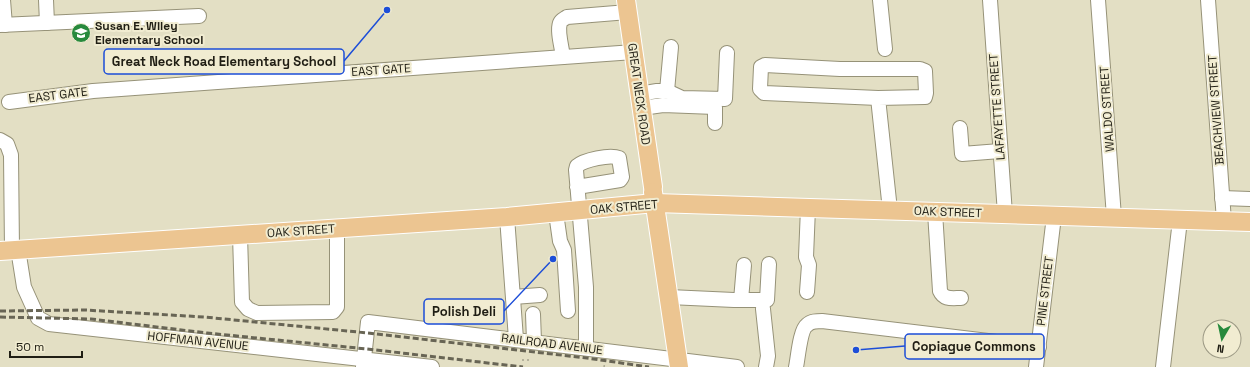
<svg xmlns="http://www.w3.org/2000/svg" width="1250" height="367" font-family="'Space Grotesk',sans-serif">
<style>
.lines{fill:none;stroke-linecap:round;stroke-linejoin:round}
.minor-casing{stroke:#969278;stroke-width:16}
.major-casing{stroke:#fff;stroke-width:20}
.path{stroke:#a7a48e;stroke-width:1.5;stroke-dasharray:2 3;stroke-linecap:butt}
.minor{stroke:#fff;stroke-width:14}
.major{stroke:#ecc591;stroke-width:18}
.rail{stroke:#686555;stroke-width:3;stroke-dasharray:6 3;stroke-linecap:butt}
.labels{text-anchor:middle;stroke-width:4;stroke-linejoin:round;paint-order:stroke}
.poi-label{font-size:12px;font-weight:bold;fill:#201e14;stroke:#f1ecd1;text-anchor:start}
.street-label{font-size:12px;fill:#201e14;stroke:#f1ecd1}
.leader{fill:none;stroke:#1d4ed8;stroke-width:1.5}
.callout-dot{fill:#1d4ed8;stroke:#f1ecd1;stroke-width:1.5}
.callout{fill:#f1ecd1;stroke:#1d4ed8;stroke-width:1.5}
.callout-label{font-size:13px;text-anchor:middle;font-weight:bold;fill:#201e14}
</style>
<rect width="100%" height="100%" fill="#e3dfc4"/>
<g class="lines">
<g class="minor-casing">
<g id="minor">
<path d="M3 0 5 25"/>
<path d="M46 0 47 23"/>
<path d="M880 0 885 49"/>
<path d="M990 0 1005 214"/>
<path d="M1098 0 1114 217"/>
<path d="M1208 0 1224 221"/>
<path d="M0 25 199 16"/>
<path d="M563 57C562 48 557 31 560 23 561 20 564 19 567 17L628 12"/>
<path d="M667 91 682 98 725 99 727 53"/>
<path d="M639 94 657 91H667L671 47"/>
<path d="M878 98 764 93 760 89 761 67 765 65 840 69H920L925 71 926 93 925 97 878 98 890 210"/>
<path d="M9 102 93 91 634 52"/>
<path d="M642 108 663 105 715 107V123"/>
<path d="M960 128 962 154 1000 151"/>
<path d="M0 140 7 144 11 155 12 250"/>
<path d="M577 187 620 180 622 177 619 158C610 154 584 160 577 166L576 170 586 287V348"/>
<path d="M1222 198 1250 199"/>
<path d="M935 212 940 291C944 300 952 298 961 298"/>
<path d="M556 213 560 241 564 250 568 311"/>
<path d="M507 217 516 339"/>
<path d="M240 235 242 302 248 309 257 313 333 312 337 307V228"/>
<path d="M18 249 24 287 38 318 49 324 432 367"/>
<path d="M807 292 809 265 806 257 808 208"/>
<path d="M513 297 540 295"/>
<path d="M669 297 734 300H767L769 264"/>
<path d="M741 300 744 265"/>
<path d="M763 309 768 356 766 367"/>
<path d="M533 314 534 341"/>
<path d="M363 367 368 322 737 367"/>
<path d="M796 367C798 358 800 330 807 325 811 321 817 321 822 321L1039 347"/>
<path d="M1036 367 1054 216"/>
<path d="M1163 367 1180 220"/>
</g>
</g>
<g class="major-casing">
<g id="major">
<path d="M626 0 653 187"/>
<path d="M653 192 679 367"/>
<path d="M0 251 507 217 655 203 1250 222"/>
</g>
</g>
<g class="path">
<path d="M522 360H529"/>
<path d="M604 367 605 362"/>
</g>
<use href="#minor" class="minor"/>
<use href="#major" class="major"/>
<g class="rail">
<path d="M0 311 85 310 204 317 368 333 587 358 649 367"/>
<path d="M0 317 91 319 207 333 367 349 523 367"/>
</g>
</g>
<defs>
<g id="school-disc" transform="scale(1)"><circle r="9.5" fill="#288a3d" stroke="#f1ecd1"/><path d="M0-5L7-2L0 1L-7-2ZM-4 1L0 2.5L4 1V4Q0 6-4 4Z" fill="#fff"/></g>
</defs>
<g fill-rule="evenodd">
<use href="#school-disc" x="81" y="33"/>
</g>
<g class="labels">
<g class="poi-label">
<text x="95" y="30">Susan E. Wiley<tspan x="95" dy="14">Elementary School</tspan></text>
</g>
<g class="street-label">
<text transform="translate(381 70) rotate(-4)" y="4">EAST GATE</text>
<text transform="translate(639 94) rotate(82)" y="4">GREAT NECK ROAD</text>
<text transform="translate(58 95) rotate(-7)" y="4">EAST GATE</text>
<text transform="translate(997 107) rotate(-94)" y="4">LAFAYETTE STREET</text>
<text transform="translate(1107 109) rotate(-94)" y="4">WALDO STREET</text>
<text transform="translate(1216 110) rotate(-94)" y="4">BEACHVIEW STREET</text>
<text transform="translate(624 207) rotate(-5)" y="4">OAK STREET</text>
<text transform="translate(948 212) rotate(2)" y="4">OAK STREET</text>
<text transform="translate(301 231) rotate(-4)" y="4">OAK STREET</text>
<text transform="translate(1045 291) rotate(-83)" y="4">PINE STREET</text>
<text transform="translate(198 341) rotate(6)" y="4">HOFFMAN AVENUE</text>
<text transform="translate(552 344) rotate(7)" y="4">RAILROAD AVENUE</text>
</g>
</g>
<path class="leader" d="M387 10L344 61M553 259L504 311M856 350L905 346"/>
<g class="callout-dot">
<circle cx="387" cy="10" r="4"/>
<circle cx="553" cy="259" r="4"/>
<circle cx="856" cy="350" r="4"/>
</g>
<g class="callout">
<rect x="104" y="49" width="240" height="25" rx="4"/>
<rect x="424" y="299" width="80" height="25" rx="4"/>
<rect x="905" y="334" width="139" height="25" rx="4"/>
</g>
<g class="callout-label">
<text x="224" y="66">Great Neck Road Elementary School</text>
<text x="464" y="316">Polish Deli</text>
<text x="974" y="351">Copiague Commons</text>
</g>
<g transform="translate(1222 339) rotate(189)"><circle r="19" fill="#f1ecd1" stroke="#9d9a85"/>
<path d="M0-3L7 15L0 10L-7 15Z" fill="#288a3d"/>
<text y="-6" font-size="11" font-weight="bold" text-anchor="middle" fill="#201e14">N</text>
</g>
<path d="M10 351v6h72v-6" fill="none" stroke="#201e14" stroke-width="2"/>
<text x="16" y="351" font-size="12" fill="#201e14" stroke="#f1ecd1" stroke-width="3" paint-order="stroke">50 m</text>
</svg>
